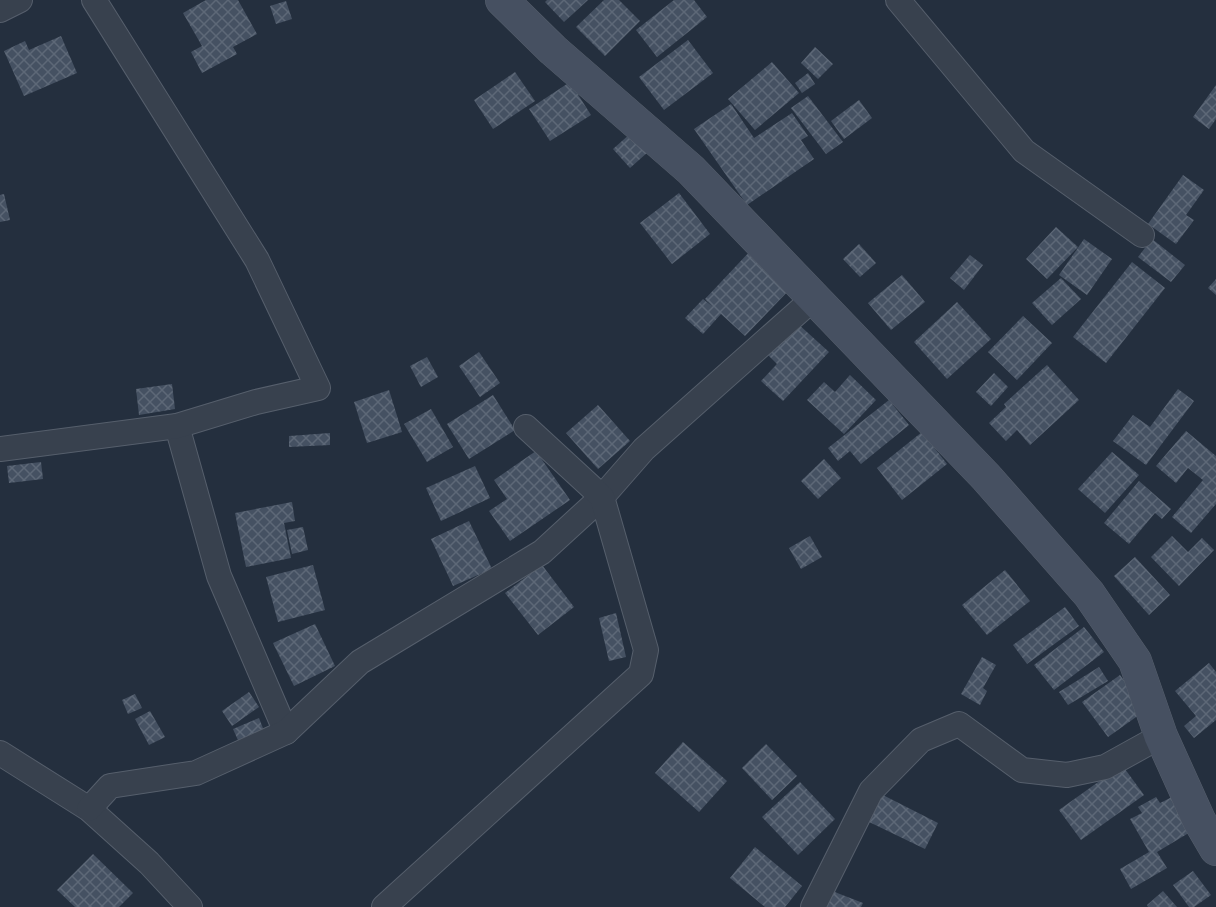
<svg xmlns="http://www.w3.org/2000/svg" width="1216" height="907" font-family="'IBM Plex Sans',sans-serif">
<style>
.building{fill:url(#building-cross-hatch)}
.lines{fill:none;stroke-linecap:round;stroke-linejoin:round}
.street-casing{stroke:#565f6c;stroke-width:26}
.secondary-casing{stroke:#565f6c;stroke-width:34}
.street{stroke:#38414e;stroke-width:24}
.secondary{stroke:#465061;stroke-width:33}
</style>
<defs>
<pattern id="building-cross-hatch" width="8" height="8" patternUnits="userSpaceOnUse" patternTransform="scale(1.5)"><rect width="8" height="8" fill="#455162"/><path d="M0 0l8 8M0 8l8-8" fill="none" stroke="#5d6877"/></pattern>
</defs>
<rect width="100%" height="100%" fill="#242f3e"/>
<g class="building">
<path d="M206 0H238L257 34 233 47 237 54 202 73 191 52 202 46 183 13Z"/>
<path d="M547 0H588L564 22 545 2Z"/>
<path d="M604 0H619L640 21 605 56 576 27Z"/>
<path d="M674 0H694L707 17 657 57 636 30Z"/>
<path d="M286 1 292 19 276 24 270 6Z"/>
<path d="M61 36 77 73 24 96 4 51 25 41 29 50Z"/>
<path d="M688 40 713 73 664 110 639 77Z"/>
<path d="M815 47 833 64 818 79 801 63Z"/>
<path d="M772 62 799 93 755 130 728 99Z"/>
<path d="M515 72 535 101 493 129 474 100Z"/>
<path d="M808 73 815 84 802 93 795 83Z"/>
<path d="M570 82 591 115 550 141 529 109Z"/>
<path d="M1216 85V119L1209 129 1193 117Z"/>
<path d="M808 96 843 142 826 154 791 108Z"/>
<path d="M859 100 872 118 844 139 831 121Z"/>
<path d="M731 104 754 138 792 113 808 136 801 140 814 159 747 205 694 129Z"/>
<path d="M631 133 648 152 630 168 613 149Z"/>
<path d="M1183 175 1204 190 1186 215 1194 220 1176 244 1148 224Z"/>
<path d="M679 193 710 234 672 264 640 223Z"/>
<path d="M4 194 10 220 0 222V195Z"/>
<path d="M1056 227 1078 247 1047 279 1026 259Z"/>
<path d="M1084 239 1112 259 1087 295 1059 275Z"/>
<path d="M1152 239 1185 265 1171 282 1138 257Z"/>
<path d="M859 244 876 263 860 277 843 259Z"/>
<path d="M753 248 793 286 745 336 721 314 703 334 685 318 703 299 712 306 705 299Z"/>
<path d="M970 255 983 265 964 290 950 278Z"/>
<path d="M1132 262 1165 288 1106 363 1073 337Z"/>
<path d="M902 275 925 302 891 330 868 303Z"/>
<path d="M1061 278 1081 299 1052 325 1032 303Z"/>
<path d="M1216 279V295L1208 288Z"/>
<path d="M957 302 991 339 947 379 914 342Z"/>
<path d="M1023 316 1052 343 1017 380 988 352Z"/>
<path d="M797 323 829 352 783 401 761 381 777 364 767 354Z"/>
<path d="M479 352 500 383 480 397 459 366Z"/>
<path d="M427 357 438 377 421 387 410 366Z"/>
<path d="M1047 365 1079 400 1030 445 1017 430 1006 441 989 423 1006 407 1004 404Z"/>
<path d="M994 373 1008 387 991 406 976 392Z"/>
<path d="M850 375 876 400 844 434 807 400 824 382 835 392Z"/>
<path d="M172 384 175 409 139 415 136 389Z"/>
<path d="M1178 389 1194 401 1146 465 1113 441 1133 415 1150 427Z"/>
<path d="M389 390 402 432 367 443 354 402Z"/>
<path d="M493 395 515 430 469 459 447 424Z"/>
<path d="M889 400 909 425 861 464 850 451 838 461 828 448Z"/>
<path d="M598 405 630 441 598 469 566 433Z"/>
<path d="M431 409 453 447 427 462 404 424Z"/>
<path d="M1186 431 1216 456V504L1191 533 1172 517 1203 480 1188 468 1176 483 1156 466Z"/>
<path d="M922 432 947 464 902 500 877 468Z"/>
<path d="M330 433V445L289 447V436Z"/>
<path d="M536 451 570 500 510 541 489 511 507 499 494 480Z"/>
<path d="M1112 452 1139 475 1105 513 1078 489Z"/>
<path d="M824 459 841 478 818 499 801 481Z"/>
<path d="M41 462 43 479 9 483 7 466Z"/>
<path d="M475 466 490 498 441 521 426 488Z"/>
<path d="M1139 481 1171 509 1162 519 1155 513 1129 544 1104 523Z"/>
<path d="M292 502 295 521 284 523 291 558 246 567 235 513Z"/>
<path d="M469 521 492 569 453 586 431 539Z"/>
<path d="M303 527 308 550 292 554 287 530Z"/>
<path d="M810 536 822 557 801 569 789 548Z"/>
<path d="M1172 536 1188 552 1202 538 1214 550 1179 586 1151 557Z"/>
<path d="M1135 557 1170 595 1149 615 1114 576Z"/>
<path d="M313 565 325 610 278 622 266 577Z"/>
<path d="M542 565 574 607 538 635 505 593Z"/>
<path d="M1005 570 1030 601 987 635 962 605Z"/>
<path d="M1065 607 1079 626 1027 664 1013 645Z"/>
<path d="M616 613 626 657 609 661 599 618Z"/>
<path d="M315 624 335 666 294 686 273 643Z"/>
<path d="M1084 627 1104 652 1054 690 1034 665Z"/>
<path d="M982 657 996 665 983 688 987 691 980 705 961 694Z"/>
<path d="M1209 663 1216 672V720L1194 738 1184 726 1196 716 1175 691Z"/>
<path d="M1099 667 1108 681 1068 705 1059 692Z"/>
<path d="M1120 675 1146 710 1108 737 1082 702Z"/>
<path d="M249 692 259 707 232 726 222 711Z"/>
<path d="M135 694 142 708 128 714 122 700Z"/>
<path d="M150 711 165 737 149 745 135 719Z"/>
<path d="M259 718 266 736 241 747 233 729Z"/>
<path d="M683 742 727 781 699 812 655 773Z"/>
<path d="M766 744 797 776 772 800 742 768Z"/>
<path d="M1122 765 1144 795 1081 840 1059 810Z"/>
<path d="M800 782 835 819 798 855 762 817Z"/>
<path d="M877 792 938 823 925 849 865 820Z"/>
<path d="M1156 797 1160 803 1172 797 1192 831 1157 852 1167 868 1131 889 1120 869 1149 852 1130 819 1142 813 1138 807Z"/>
<path d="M755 847 802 886 785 907H765L730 878Z"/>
<path d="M93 854 133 893 119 907H75L57 890Z"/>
<path d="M1193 871 1211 895 1194 907H1189L1173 885Z"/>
<path d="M827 889 863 903 861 907H820Z"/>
<path d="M1163 891 1177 907H1148L1147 905Z"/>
</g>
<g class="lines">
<g class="street-casing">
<g id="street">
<path d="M898 0 1024 151 1142 235"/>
<path d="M0 10 20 0"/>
<path d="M177 426 219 576 286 732"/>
<path d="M0 449 177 426 256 402 318 388 257 260 94 0"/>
<path d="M0 753 89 809 149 863 190 907"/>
<path d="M89 809 110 786 196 773 286 732 360 662 542 552 602 497 644 449 814 298"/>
<path d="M384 907 641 674 646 650 602 497 526 427"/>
<path d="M813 907 871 791 921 740 959 724 1022 770 1067 775 1105 767 1161 736"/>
</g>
</g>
<g class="secondary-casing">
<path id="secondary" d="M502 0 553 50 691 170 986 477 1089 594 1135 661 1161 736 1199 820 1216 849"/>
</g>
<use href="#street" class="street"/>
<use href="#secondary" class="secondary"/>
</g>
</svg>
